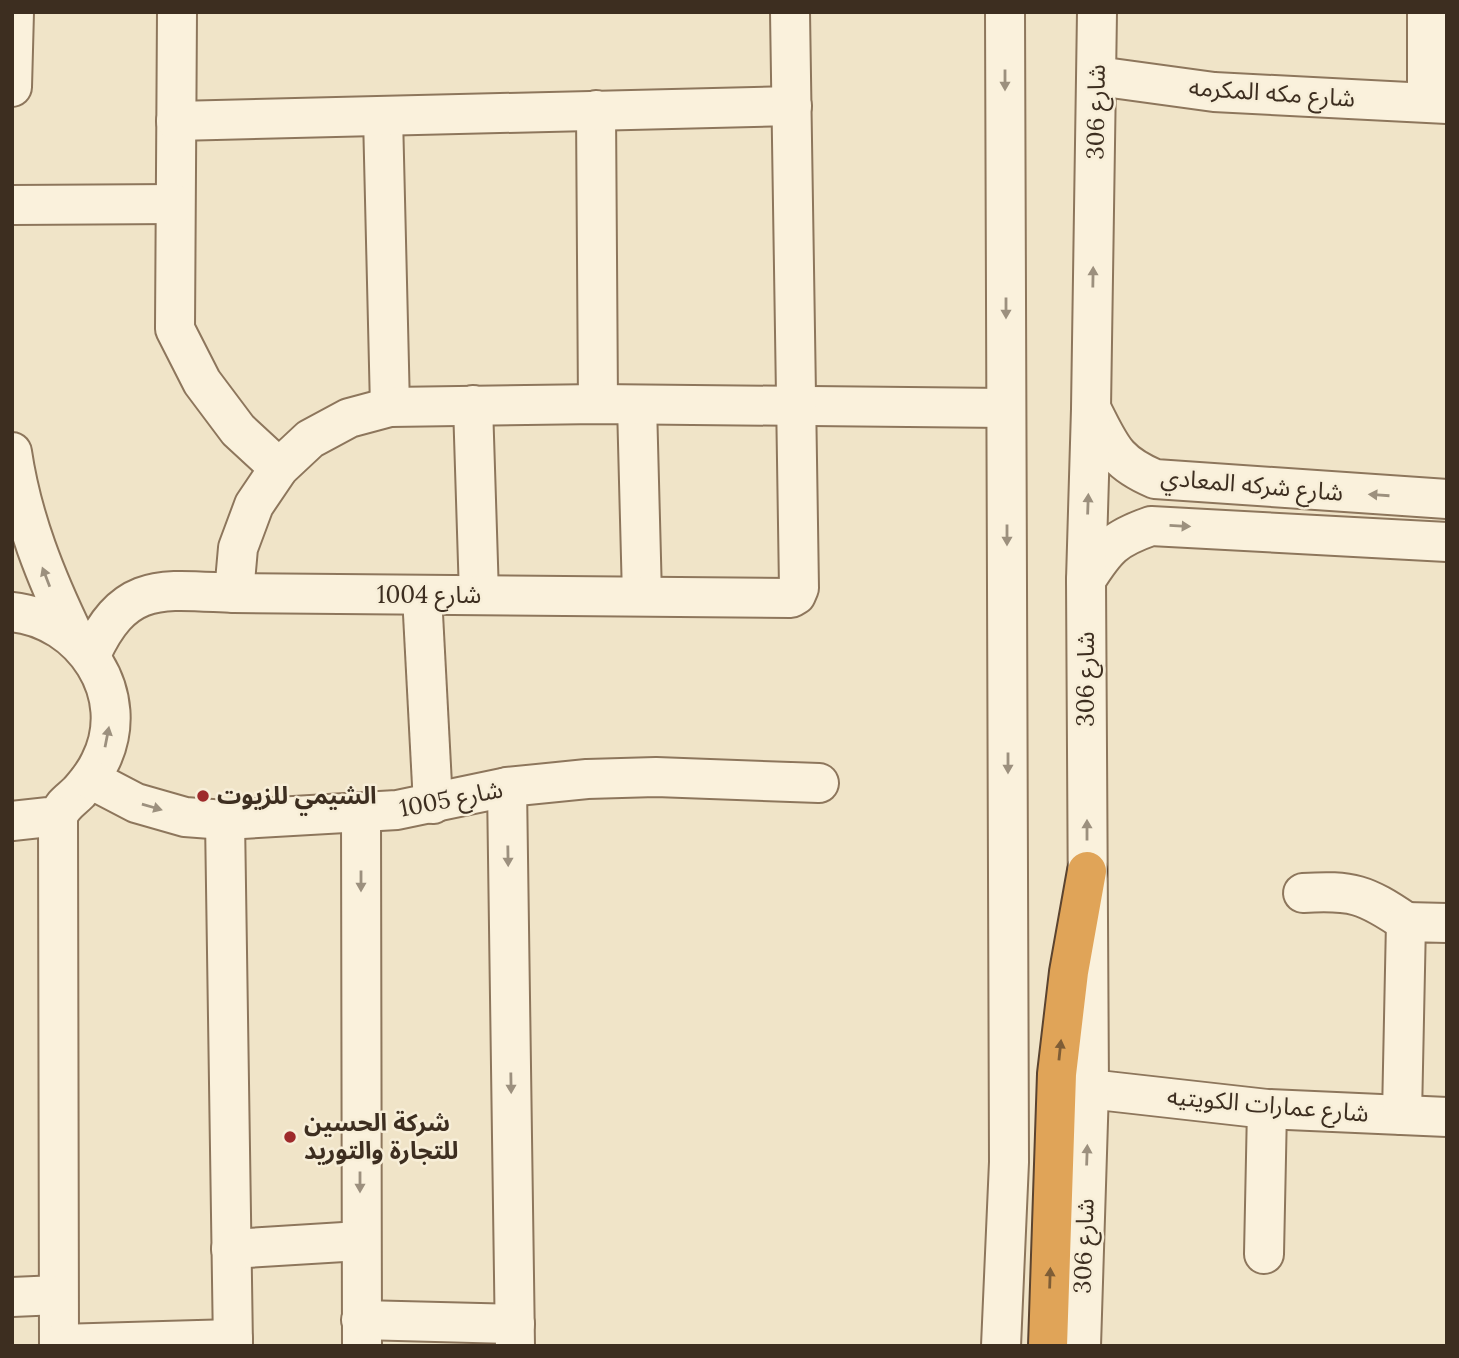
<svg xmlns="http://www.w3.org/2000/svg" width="1459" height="1358" font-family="Lora,'Noto Sans Arabic',serif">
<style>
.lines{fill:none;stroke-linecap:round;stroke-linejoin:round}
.minor-casing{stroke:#8d765c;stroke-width:42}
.highway-casing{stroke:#5b4430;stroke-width:42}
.minor{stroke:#faf1dc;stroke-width:38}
.highway{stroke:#e0a458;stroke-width:38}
.oneway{fill:#9c907e}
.oneway2{fill:#7e5d36}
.poi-dot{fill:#9e2a2b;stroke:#f7eed8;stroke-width:2.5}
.labels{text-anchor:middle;stroke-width:5;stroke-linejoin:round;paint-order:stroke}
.street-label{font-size:24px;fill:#3d2e20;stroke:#f7eed8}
.poi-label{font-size:24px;font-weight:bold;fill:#3d2e20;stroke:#f7eed8;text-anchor:start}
</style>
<rect width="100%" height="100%" fill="#f0e4c8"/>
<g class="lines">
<g class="minor-casing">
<g id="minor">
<path d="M177 12 175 329 202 382 238 430 279 468"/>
<path d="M1097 76 1214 92 1447 104"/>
<path d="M12 87 14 12"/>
<path d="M1427 102V12"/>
<path d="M596 110 598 404"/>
<path d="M383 116 390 407"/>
<path d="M176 121 792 106"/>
<path d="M12 205 175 204"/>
<path d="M473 405 479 595"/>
<path d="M637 405 642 596"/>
<path d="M1092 410C1111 447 1115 462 1155 479L1447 499"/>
<path d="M12 452C22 519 46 578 75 638"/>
<path d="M1086 580C1107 547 1114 539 1151 526L1447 542"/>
<path d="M234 593 238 548 254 505 279 468 310 439 349 418 390 407 598 404 1006 408"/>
<path d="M422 595 433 804"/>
<path d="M12 612C82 619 134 695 100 762 95 773 87 783 79 792 70 801 63 804 58 816L12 821"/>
<path d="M91 655C125 580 162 590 234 593L791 598 796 595 799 588 790 12"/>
<path d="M90 779 136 803 185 817 225 820 397 810 507 787 587 779 656 777 819 783"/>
<path d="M507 787 515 1346"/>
<path d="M361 812 362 1346"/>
<path d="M58 816 59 1346"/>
<path d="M225 820 233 1346"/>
<path d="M1303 893C1352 890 1365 894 1406 922"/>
<path d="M1089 1089 1267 1109 1447 1117"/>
<path d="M1402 1115 1406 922 1447 923"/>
<path d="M231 1249 360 1241"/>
<path d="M1264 1254 1267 1109"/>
<path d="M12 1297 58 1295"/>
<path d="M361 1320 515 1324"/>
<path d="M59 1344 233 1339"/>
<path d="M1001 1346 1009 1162 1005 12"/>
<path d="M1081 1346 1089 1089 1086 580 1091 409 1097 12"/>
</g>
</g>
<g class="highway-casing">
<path id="highway" d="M1048 1346 1057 1074 1069 972 1087 871"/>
</g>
<use href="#minor" class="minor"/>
<use href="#highway" class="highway"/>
</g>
<defs><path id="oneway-solid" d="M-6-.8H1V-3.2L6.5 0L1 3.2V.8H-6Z" transform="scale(1.75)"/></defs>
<g class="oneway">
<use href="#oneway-solid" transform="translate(1005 80) rotate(90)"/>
<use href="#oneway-solid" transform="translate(1093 277) rotate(-89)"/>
<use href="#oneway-solid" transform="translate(1006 308) rotate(90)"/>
<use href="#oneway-solid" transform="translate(1379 495) rotate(-176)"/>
<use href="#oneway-solid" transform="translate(1088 504) rotate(-88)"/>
<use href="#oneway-solid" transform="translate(1180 526) rotate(3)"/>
<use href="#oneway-solid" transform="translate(1007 535) rotate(90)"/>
<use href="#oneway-solid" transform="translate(46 577) rotate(-111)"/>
<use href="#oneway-solid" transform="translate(107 737) rotate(-79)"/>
<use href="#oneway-solid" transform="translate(1008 763) rotate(90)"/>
<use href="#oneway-solid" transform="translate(152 807) rotate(16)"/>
<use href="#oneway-solid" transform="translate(1087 830) rotate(-90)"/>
<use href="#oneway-solid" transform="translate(508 856) rotate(89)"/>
<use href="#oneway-solid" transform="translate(361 881) rotate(90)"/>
<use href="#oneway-solid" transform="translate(511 1083) rotate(89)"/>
<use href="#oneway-solid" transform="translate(1087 1155) rotate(-88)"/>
<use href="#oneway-solid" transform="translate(360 1182) rotate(90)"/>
</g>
<g class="oneway2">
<use href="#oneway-solid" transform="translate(1060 1050) rotate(-84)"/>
<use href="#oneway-solid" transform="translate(1050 1278) rotate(-88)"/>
</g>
<g class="poi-dot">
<circle cx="203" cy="796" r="7"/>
<circle cx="290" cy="1137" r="7"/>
</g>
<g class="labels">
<g class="street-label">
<text transform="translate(1272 93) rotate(4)" y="8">شارع مكه المكرمه</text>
<text transform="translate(1096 112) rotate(-89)" y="8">شارع 306</text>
<text transform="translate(1252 485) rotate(5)" y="8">شارع شركه المعادي</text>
<text x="429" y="603">شارع 1004</text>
<text transform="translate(1086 679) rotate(-90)" y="8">شارع 306</text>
<text transform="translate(451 799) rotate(-11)" y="8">شارع 1005</text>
<text transform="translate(1268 1105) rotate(5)" y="8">شارع عمارات الكويتيه</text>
<text transform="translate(1084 1246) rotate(-88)" y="8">شارع 306</text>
</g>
<g class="poi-label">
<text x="217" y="804">الشيمي للزيوت</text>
<text x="304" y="1131">شركة الحسين<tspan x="304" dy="28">للتجارة والتوريد</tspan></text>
</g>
</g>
<rect width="1459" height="1358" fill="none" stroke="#3d2e20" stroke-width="28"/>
</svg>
